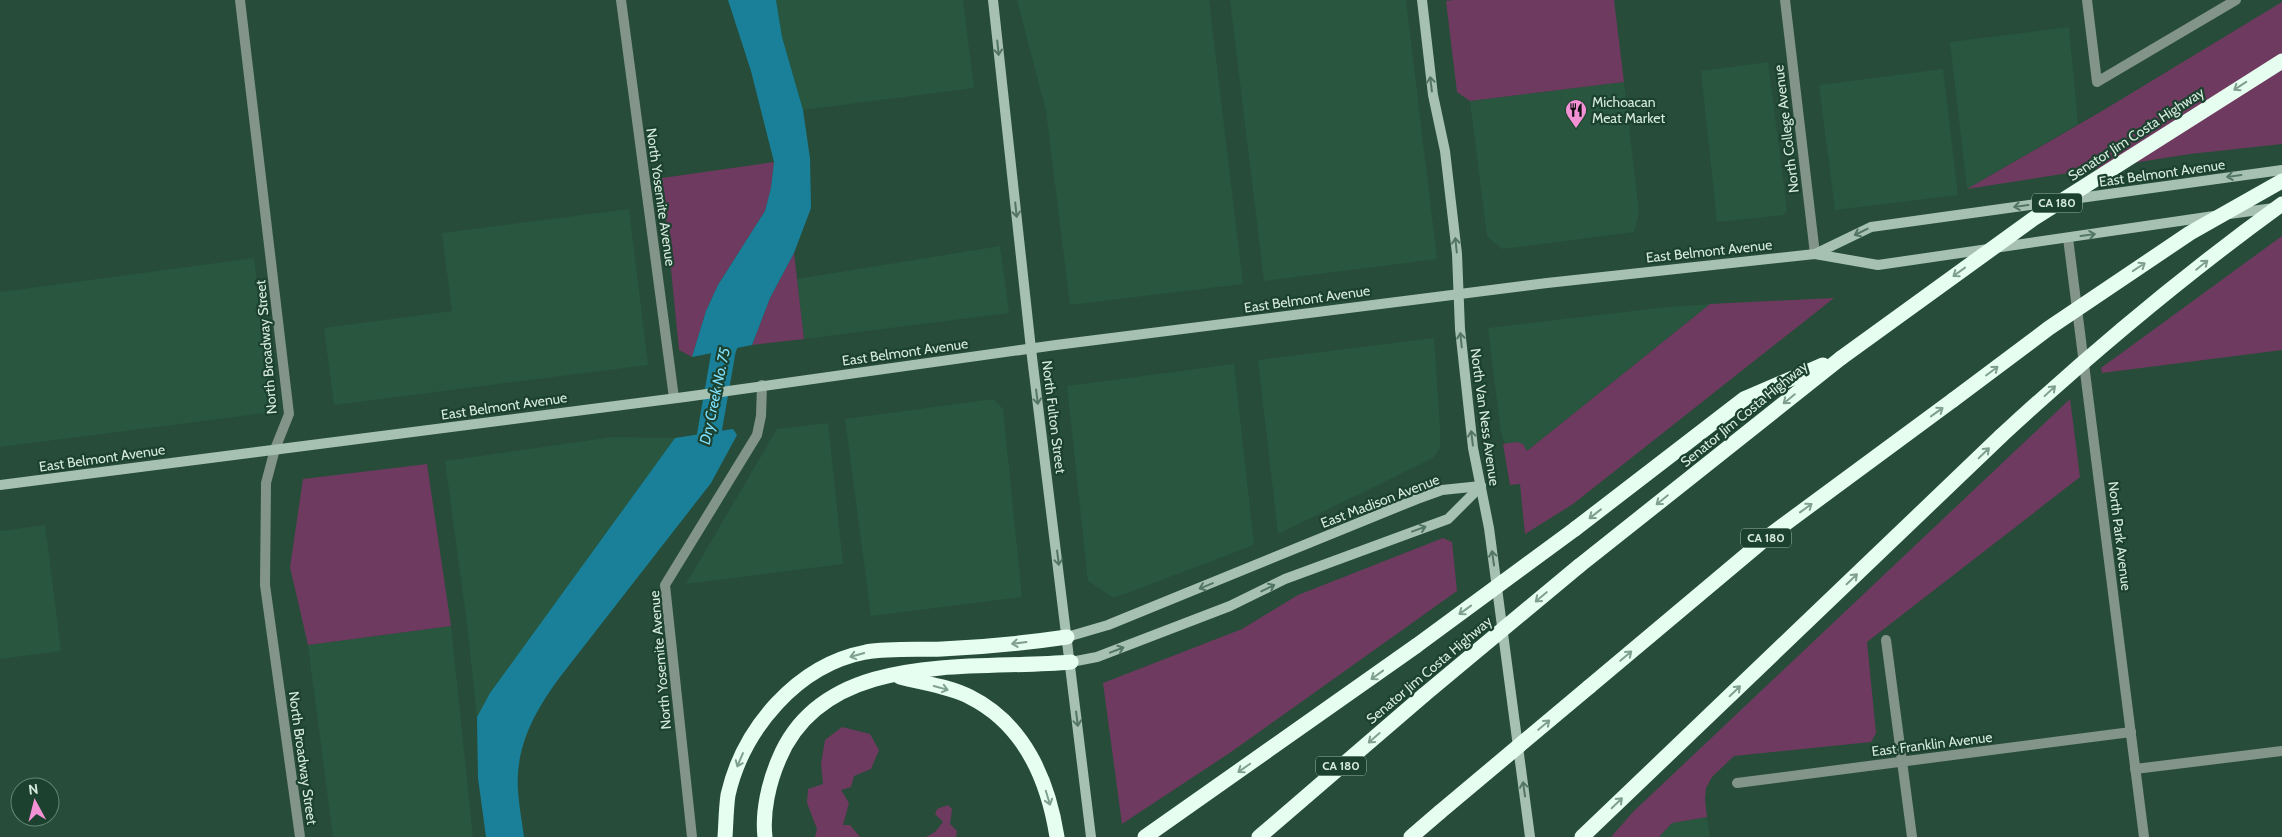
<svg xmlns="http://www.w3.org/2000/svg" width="2282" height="837" font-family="Cabin,sans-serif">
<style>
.built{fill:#28563e}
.green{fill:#6f3a5f}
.water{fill:#1a8099}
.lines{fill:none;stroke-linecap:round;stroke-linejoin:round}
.canal{stroke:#1a8099;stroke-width:24}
.minor{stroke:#83948a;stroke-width:10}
.secondary{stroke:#a6c1b1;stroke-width:10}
.motorway{stroke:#e5feef;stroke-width:15}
.motorway-bridge{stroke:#e5feef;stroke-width:15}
.oneway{stroke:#537563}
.oneway2{stroke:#80a08f}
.labels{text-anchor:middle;stroke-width:4.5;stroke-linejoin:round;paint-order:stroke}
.shield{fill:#1c422f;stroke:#9eb8aa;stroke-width:1}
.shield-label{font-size:12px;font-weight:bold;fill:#d6eade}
.poi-label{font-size:14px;fill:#d6eade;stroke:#1c422f;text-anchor:start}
.street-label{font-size:14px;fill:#d6eade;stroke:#1c422f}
.water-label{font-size:15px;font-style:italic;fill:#80e0fd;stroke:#1c422f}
</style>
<rect width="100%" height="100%" fill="#274c39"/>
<g class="built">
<path d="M776 0H963L974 88 803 110 782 37Z"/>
<path d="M1017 0H1209L1243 284 1070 305 1046 111Z"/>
<path d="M1230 0H1406L1437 259 1264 281Z"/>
<path d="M2069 27 2078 124 1967 189 1950 42Z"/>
<path d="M1768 62 1787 211 1784 215 1717 222 1701 71Z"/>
<path d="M1943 69 1958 195 1835 210 1819 85Z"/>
<path d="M1624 82 1639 212 1634 232 1502 249 1487 236 1470 101Z"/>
<path d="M629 209 648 365 334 405 324 328 452 311 442 233Z"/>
<path d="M1000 246 1009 313 804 339 797 279Z"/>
<path d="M254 258 273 412 0 447V292Z"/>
<path d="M1710 304 1512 463 1501 433 1488 328 1667 307Z"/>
<path d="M1434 338 1440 428V448L1433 458 1278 534 1258 360Z"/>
<path d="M1234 364 1254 545 1114 598 1088 581 1067 386Z"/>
<path d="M993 399 1003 409 1022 597 871 616 845 419Z"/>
<path d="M828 423 843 564 686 584 777 429Z"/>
<path d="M612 437 675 438 490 693 477 717 467 624 445 461Z"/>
<path d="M45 525 61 651 0 659V531Z"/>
<path d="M451 626 473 837H333L308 645Z"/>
<path d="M1707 817 1710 837H1659L1672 823Z"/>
</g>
<g class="green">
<path d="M1454 0H1614L1624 82 1470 101 1457 92 1446 1Z"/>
<path d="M2282 2V144L2190 154 1967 189 2102 111Z"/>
<path d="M774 162 771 188 765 211 718 285 706 311 692 357 679 350 662 178Z"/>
<path d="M2282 236V350L2102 373 2101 368Z"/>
<path d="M794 253 804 339 752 345 770 298Z"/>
<path d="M1834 298 1573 504 1525 534 1520 484 1510 485 1503 444 1517 442 1523 444 1527 451 1710 304Z"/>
<path d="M2070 399 2080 477 1867 642 1876 733 1871 742 1734 756 1712 777 1706 788 1705 800 1707 817 1672 823 1659 837H1611L1633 812Z"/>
<path d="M427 464 451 626 308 645 290 567 303 479Z"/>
<path d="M1443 538 1452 542 1457 591 1231 752 1122 824 1103 683 1242 629 1298 595Z"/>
<path d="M842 727 870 734 879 750 871 769 854 776 851 787 841 790 849 803 843 825H850L860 837H815L817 829 807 803 808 789 823 784 821 764 825 740Z"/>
<path d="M948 805 952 809 950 824 957 831 956 837H926L935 832 943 822 935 814 937 809Z"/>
</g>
<g class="water">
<path d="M728 0H776L782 37 803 110 810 158 811 208 794 253 770 298 752 345 692 357 706 311 718 285 765 211 771 188 774 162 751 71Z"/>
<path d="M733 429 737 435 711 483 560 677C535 711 515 746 518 791 519 806 522 822 524 837H486L478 778 477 717 490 693 675 438Z"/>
</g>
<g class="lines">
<path class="canal" d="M696 461 707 446 724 349 734 322"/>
<g class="minor">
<path d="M240 0 289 414 275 449 266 483 265 585 300 837"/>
<path d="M621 0 674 398"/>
<path d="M1785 0 1815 254"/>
<path d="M2087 0 2097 82 2236 0"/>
<path d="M2068 238 2144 837"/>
<path d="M1886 640 1912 837"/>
<path d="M2135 769 2282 751"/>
<path d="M1737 783 2131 732"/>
<path d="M692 837 665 585 757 435 761 416 762 385"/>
</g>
<g class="secondary">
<path d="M993 0 1031 349 1091 837"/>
<path d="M1422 0 1433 95 1445 151 1457 254 1460 329 1473 448 1489 528 1530 837"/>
<path d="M2229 214 2274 208"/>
<path d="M1815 254 1871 227 2282 170"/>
<path d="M0 485 685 397 1056 345 1547 283 1815 254 1878 265 2214 216"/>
<path d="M1067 637 1108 625 1417 499 1442 490 1481 486"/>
<path d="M1071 662 1097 657 1230 606 1285 579 1448 519 1481 486"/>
</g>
<g class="motorway">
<path d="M1575 529 1744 399 1823 365"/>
<path d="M1579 566 1841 358"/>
<path d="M900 677C922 683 949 686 970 697 1024 724 1048 780 1057 837"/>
<path d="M1589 687 1770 535 1953 400"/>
<path d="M725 837C726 823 726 809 728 795 743 729 797 665 866 652 891 648 917 650 942 649 984 647 1026 643 1067 637"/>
<path d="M765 837C762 812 769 782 779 759 825 648 974 671 1071 662"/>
<path d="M1145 837 1416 646"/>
<path d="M1259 837 1424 695"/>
<path d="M1411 837 1440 812"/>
<path d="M1582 837 2001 436"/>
</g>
<g class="motorway-bridge">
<path d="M1841 358 2033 219 2282 61"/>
<path d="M1953 400 2049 328 2190 233 2282 181"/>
<path d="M2001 436C2090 354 2184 275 2282 204"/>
<path d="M1416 646 1575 529"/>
<path d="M1424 695 1579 566"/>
<path d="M1440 812 1589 687"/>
</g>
</g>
<defs><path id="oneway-shaft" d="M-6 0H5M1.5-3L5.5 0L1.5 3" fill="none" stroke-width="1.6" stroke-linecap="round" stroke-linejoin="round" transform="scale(1.25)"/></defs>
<g class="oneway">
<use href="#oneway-shaft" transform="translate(998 48) rotate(84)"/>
<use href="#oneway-shaft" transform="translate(1431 84) rotate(-97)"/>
<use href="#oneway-shaft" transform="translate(2234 176) rotate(172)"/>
<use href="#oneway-shaft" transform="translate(2021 206) rotate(172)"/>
<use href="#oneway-shaft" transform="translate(1016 210) rotate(84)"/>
<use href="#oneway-shaft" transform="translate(1861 232) rotate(154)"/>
<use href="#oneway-shaft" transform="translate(2088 235) rotate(-8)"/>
<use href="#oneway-shaft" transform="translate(1456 245) rotate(-96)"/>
<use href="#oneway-shaft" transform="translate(1461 340) rotate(-96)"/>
<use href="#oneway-shaft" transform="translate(1037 397) rotate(83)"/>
<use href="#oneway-shaft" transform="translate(1472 438) rotate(-97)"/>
<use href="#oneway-shaft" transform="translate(1419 529) rotate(-20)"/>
<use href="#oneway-shaft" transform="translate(1058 558) rotate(83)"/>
<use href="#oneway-shaft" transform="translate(1493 558) rotate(-98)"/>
<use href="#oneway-shaft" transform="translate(1206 586) rotate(158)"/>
<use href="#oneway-shaft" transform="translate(1268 588) rotate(-26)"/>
<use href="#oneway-shaft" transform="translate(1117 650) rotate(-21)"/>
<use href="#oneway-shaft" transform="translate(1077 719) rotate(83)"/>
<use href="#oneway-shaft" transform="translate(1524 789) rotate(-98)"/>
</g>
<g class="oneway2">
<use href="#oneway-shaft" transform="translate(2240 86) rotate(147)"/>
<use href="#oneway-shaft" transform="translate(2202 265) rotate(-39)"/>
<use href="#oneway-shaft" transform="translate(2139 267) rotate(-34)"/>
<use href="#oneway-shaft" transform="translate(1959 272) rotate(144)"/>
<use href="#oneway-shaft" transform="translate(1992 371) rotate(-37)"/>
<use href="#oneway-shaft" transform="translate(2050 391) rotate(-43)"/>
<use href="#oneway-shaft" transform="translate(1789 399) rotate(141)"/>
<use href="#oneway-shaft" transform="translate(1937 412) rotate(-36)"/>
<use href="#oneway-shaft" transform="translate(1984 453) rotate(-44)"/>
<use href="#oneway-shaft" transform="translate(1662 500) rotate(141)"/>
<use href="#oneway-shaft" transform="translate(1806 508) rotate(-36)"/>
<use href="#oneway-shaft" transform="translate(1595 514) rotate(142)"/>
<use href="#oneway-shaft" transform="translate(1852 579) rotate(-44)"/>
<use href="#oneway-shaft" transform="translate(1541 597) rotate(140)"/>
<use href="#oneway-shaft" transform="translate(1465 610) rotate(144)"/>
<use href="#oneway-shaft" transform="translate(1019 643) rotate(173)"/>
<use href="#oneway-shaft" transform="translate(857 655) rotate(164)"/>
<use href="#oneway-shaft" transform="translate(1626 656) rotate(-40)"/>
<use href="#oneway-shaft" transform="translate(1377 675) rotate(144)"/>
<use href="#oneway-shaft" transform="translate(941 688) rotate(15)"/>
<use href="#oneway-shaft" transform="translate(1735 691) rotate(-44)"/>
<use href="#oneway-shaft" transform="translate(1544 725) rotate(-40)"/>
<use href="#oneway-shaft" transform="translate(1374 738) rotate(139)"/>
<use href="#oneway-shaft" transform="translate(740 760) rotate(113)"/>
<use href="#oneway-shaft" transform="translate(1244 768) rotate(145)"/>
<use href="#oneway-shaft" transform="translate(1048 798) rotate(73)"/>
<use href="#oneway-shaft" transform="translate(1617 803) rotate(-44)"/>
</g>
<defs>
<g id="restaurant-pin" transform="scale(1.125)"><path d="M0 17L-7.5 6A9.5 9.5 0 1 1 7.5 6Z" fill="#f391d5" stroke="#1c422f"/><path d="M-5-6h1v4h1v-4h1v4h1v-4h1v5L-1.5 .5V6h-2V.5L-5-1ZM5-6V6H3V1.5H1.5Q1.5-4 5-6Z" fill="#111"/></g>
</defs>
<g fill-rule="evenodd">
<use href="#restaurant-pin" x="1576" y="110"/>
</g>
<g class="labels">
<g class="shield">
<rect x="2032" y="193.5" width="50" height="19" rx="4"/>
<rect x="1741" y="528.5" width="50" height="19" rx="4"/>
<rect x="1316" y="756.5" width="50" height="19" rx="4"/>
</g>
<g class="shield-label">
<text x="2057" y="207">CA 180</text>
<text x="1766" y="542">CA 180</text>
<text x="1341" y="770">CA 180</text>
</g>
<g class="poi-label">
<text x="1592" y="107">Michoacan<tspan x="1592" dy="16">Meat Market</tspan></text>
</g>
<g class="street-label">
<text transform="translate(1786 129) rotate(-97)" y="5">North College Avenue</text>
<text transform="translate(2136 134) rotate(-33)" y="5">Senator Jim Costa Highway</text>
<text transform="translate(2162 173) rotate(-8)" y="5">East Belmont Avenue</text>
<text transform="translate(661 197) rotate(82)" y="5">North Yosemite Avenue</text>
<text transform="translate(1709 251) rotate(-6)" y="5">East Belmont Avenue</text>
<text transform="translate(1307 299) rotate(-8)" y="5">East Belmont Avenue</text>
<text transform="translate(266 347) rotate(-95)" y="5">North Broadway Street</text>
<text transform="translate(905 352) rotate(-8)" y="5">East Belmont Avenue</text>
<text transform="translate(504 406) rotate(-8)" y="5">East Belmont Avenue</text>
<text transform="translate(1744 414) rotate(-39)" y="5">Senator Jim Costa Highway</text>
<text transform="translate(1054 417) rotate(83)" y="5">North Fulton Street</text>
<text transform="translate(1485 417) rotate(82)" y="5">North Van Ness Avenue</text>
<text transform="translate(102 458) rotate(-8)" y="5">East Belmont Avenue</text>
<text transform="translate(1380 501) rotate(-21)" y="5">East Madison Avenue</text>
<text transform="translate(2120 536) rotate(83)" y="5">North Park Avenue</text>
<text transform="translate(660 660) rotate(-95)" y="5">North Yosemite Avenue</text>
<text transform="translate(1429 670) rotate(-40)" y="5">Senator Jim Costa Highway</text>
<text transform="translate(1932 744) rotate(-7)" y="5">East Franklin Avenue</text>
<text transform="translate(303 758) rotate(82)" y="5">North Broadway Street</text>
</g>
<g class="water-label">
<text transform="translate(715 396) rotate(-78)" y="5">Dry Creek No. 75</text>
</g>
</g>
<g transform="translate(35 802) rotate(353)"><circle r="24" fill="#1c422f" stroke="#668575"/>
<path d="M0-4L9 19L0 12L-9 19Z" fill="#f391d5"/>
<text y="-8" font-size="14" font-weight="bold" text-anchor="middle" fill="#d6eade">N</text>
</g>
</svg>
